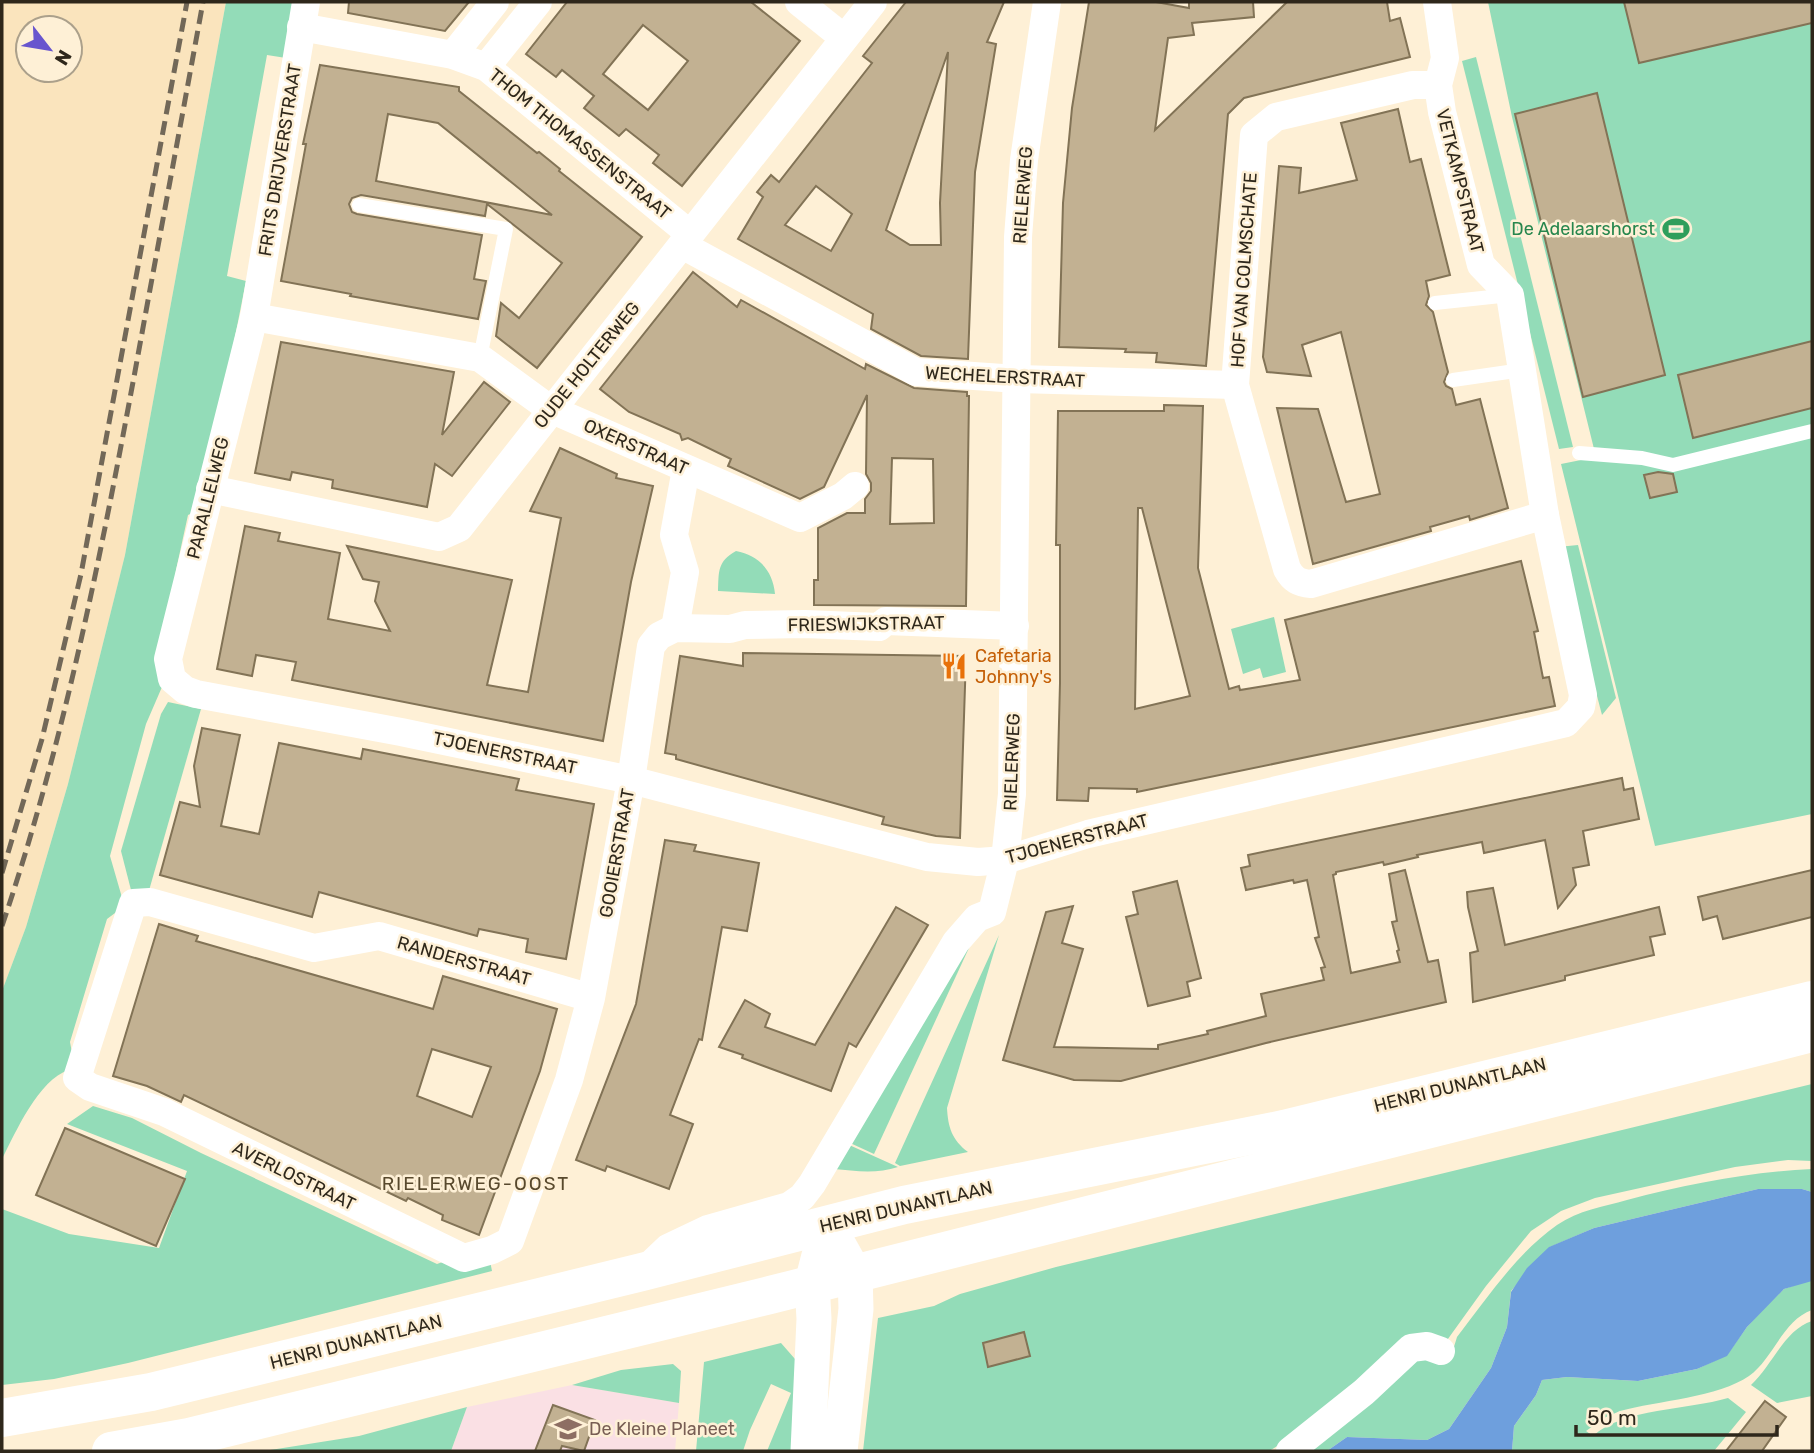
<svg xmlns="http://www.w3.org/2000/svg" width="1814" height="1453" font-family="Rubik,sans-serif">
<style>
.built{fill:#fae4bd;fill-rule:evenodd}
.education{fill:#fae0e4}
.green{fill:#93dcb8}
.water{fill:#6e9fdd}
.building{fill:#c2b192;stroke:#827356;stroke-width:2;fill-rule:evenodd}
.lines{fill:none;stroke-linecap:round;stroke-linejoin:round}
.service{stroke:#fff;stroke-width:14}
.minor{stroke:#fff;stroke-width:28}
.tertiary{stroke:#fff;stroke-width:35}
.primary{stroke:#fff;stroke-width:38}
.rail{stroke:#726858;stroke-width:5;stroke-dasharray:14 7;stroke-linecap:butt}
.labels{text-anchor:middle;stroke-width:5;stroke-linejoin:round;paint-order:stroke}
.street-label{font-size:18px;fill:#2e271b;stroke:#fef0d6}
.leisure-label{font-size:18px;fill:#27864d;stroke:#fef0d6;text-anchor:end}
.food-label{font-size:18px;fill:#c56008;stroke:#fef0d6;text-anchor:start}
.education-label{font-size:18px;fill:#785e54;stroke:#fef0d6;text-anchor:start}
.neighbourhood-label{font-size:19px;letter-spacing:2px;fill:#58492d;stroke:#fef0d6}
</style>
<rect width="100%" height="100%" fill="#fef0d6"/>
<path class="built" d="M2 2H226L125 555 68 784 26 927 2 991ZM28 28H70V70H28Z"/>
<path class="education" d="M572 1385 679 1403 675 1451H451L467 1407Z"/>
<g class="green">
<path d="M226 2H296L286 58 267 55 227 276 246 281 201 509 188 515 176 570 165 680 146 724 110 856 123 901 119 910 107 919 70 1042 72 1053 69 1070C38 1080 16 1132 2 1159V991L26 927 68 784 125 555Z"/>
<path d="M1488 2H1812V814L1655 846 1561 464 1596 457 1512 117Z"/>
<path d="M1476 57 1573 447 1559 449 1462 61Z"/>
<path d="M1578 545 1616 698 1602 715 1558 547Z"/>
<path d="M736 551C759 555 773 571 775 594L718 591C719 571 717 562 736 551Z"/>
<path d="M1274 617 1286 672 1263 678 1260 668 1243 674 1231 629Z"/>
<path d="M168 702 201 709 148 894 131 890 121 851 161 714Z"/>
<path d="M999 935 947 1108C948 1127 952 1140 968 1152L900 1166 895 1163Z"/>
<path d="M974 937 874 1154 848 1142Z"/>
<path d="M1812 1084V1161L1788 1160 1735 1167 1595 1198 1561 1211 1531 1231 1486 1286 1445 1343 1269 1451H863L878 1318 934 1306 960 1294 1056 1267Z"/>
<path d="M93 1106 132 1118 201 1153 437 1264 448 1260 490 1261 492 1271 128 1363 54 1379 2 1385V1209L69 1234 159 1248 187 1171 67 1124Z"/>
<path d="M847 1144 898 1167C877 1174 855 1171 834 1169Z"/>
<path d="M1812 1169V1192L1802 1189H1758L1594 1228 1550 1247 1511 1291 1507 1327 1491 1368 1449 1429 1427 1440 1347 1437 1327 1451H1299L1414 1359 1453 1350 1457 1337C1487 1298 1517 1253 1557 1225 1579 1210 1603 1207 1627 1200 1688 1184 1750 1172 1812 1169Z"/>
<path d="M1807 1281H1812V1310C1783 1320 1773 1359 1749 1376 1719 1397 1657 1401 1620 1411L1604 1418 1586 1431 1593 1436C1624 1408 1688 1410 1728 1398L1746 1412 1714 1451H1512L1514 1426 1536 1395 1542 1380 1567 1377 1638 1381 1697 1369 1727 1355 1747 1327 1765 1307 1784 1289Z"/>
<path d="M1812 1321V1396L1777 1403 1751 1385C1772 1366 1784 1330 1812 1321Z"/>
<path d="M781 1343 795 1359 799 1451H767L791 1393 771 1384 750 1430 743 1451H696L704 1362Z"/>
<path d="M673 1364 681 1371 679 1403 572 1385 621 1370Z"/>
<path d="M467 1407 451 1451H264L359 1436Z"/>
</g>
<path class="water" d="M1758 1189H1802L1812 1192V1281L1784 1289 1747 1327 1727 1356 1697 1369 1638 1381 1567 1377 1542 1380 1536 1395 1514 1426 1512 1451H1327L1347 1437 1427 1440 1449 1429 1491 1368 1507 1327 1511 1292 1527 1268 1549 1247 1594 1228Z"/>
<g class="building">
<path d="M349 2H469L445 31 348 13Z"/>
<path d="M567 2H751L800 41 682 186 653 163 659 155 626 129 619 136 584 108 594 96 562 70 556 77 526 54ZM643 25 688 61 648 110 603 74Z"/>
<path d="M906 2H1004L987 42 996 44 975 172 968 359 921 356 871 329 873 314 738 239 763 197 757 192 771 175 779 182 872 63 863 56ZM948 52 940 203 941 245H910L886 230ZM816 186 852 214 831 251 785 225Z"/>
<path d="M1089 2H1156L1189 8V2H1253L1254 17 1192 23 1194 35 1168 38 1155 130 1287 2H1387L1390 21 1400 18 1410 57 1244 98 1228 114 1206 366 1156 362 1157 353 1125 352 1126 349 1059 347 1063 203 1072 108Z"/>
<path d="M1624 2H1812V23L1639 63Z"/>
<path d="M320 65 459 87V91L537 153 539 152 549 160 560 169 559 171 642 237 537 368 496 336 501 303 519 318 562 263 487 204 485 216 361 195 352 198 349 204 352 212 357 214 482 235 474 279 486 281 478 319 350 296 351 294 281 281 306 144H303ZM388 114 438 123 552 215 376 181Z"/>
<path d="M1597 93 1665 375 1583 397 1515 114Z"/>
<path d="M1398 109 1410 162 1421 159 1450 275 1426 281 1429 296 1426 305 1433 312 1448 372 1444 382 1446 386 1452 389 1456 405 1480 399 1508 508 1470 520 1469 516 1430 527 1431 531 1313 564 1277 408 1318 409 1346 502 1380 494 1341 332 1302 345 1311 376 1267 372 1263 357 1279 166 1301 168 1299 193 1357 180 1341 123Z"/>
<path d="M693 272 737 307 741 300 865 369 866 364 914 388 967 392V396H969L966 606 814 605V580H818V528L847 513H865V499L871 491V483L866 474 867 395 824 487 800 499 728 466 731 459 688 438 682 440 680 434 629 412 600 389ZM892 458 933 459 934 523 890 524Z"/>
<path d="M1812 341V408L1693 438 1678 375Z"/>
<path d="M281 342 454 372 442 435 484 382 510 402 452 476 435 464 427 507 332 488 333 480 292 472 290 480 255 473Z"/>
<path d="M1164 405 1203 406 1198 568 1229 689 1239 686 1240 690 1300 680 1285 620 1521 561 1538 631 1534 632 1543 678 1549 677 1555 706 1137 792V789L1089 788 1088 801 1057 800 1060 683V545H1056L1058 411H1164ZM1138 508H1142L1190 696 1135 709Z"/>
<path d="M560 448 617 474 616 478 653 486 631 582 603 741 292 680 296 662 256 655 252 676 217 669 245 526 280 533 278 541 340 553 328 619 390 631 375 601 379 582 363 579 347 546 512 580 487 685 528 692 561 518 530 511Z"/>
<path d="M1658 472 1673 474 1677 492 1650 498 1644 475Z"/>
<path d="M743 653 966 656 960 838 936 836 882 824 884 817 676 759V755L665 753 680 656 743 666Z"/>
<path d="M202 728 240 735 221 826 259 834 279 743 361 759 363 749 519 779 516 790 594 804 566 959 526 952 528 939 479 929 477 936 319 892 312 917 160 875 180 802 200 807 194 766Z"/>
<path d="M1622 778 1624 790 1633 788 1639 819 1583 831 1589 865 1573 868 1576 885 1558 908 1545 840 1484 853 1482 842 1417 855 1418 857 1384 865 1383 862 1360 867 1336 872V874L1333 875 1351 973 1400 962 1397 951 1399 950 1392 922 1397 921 1389 874 1405 870 1428 962 1438 960 1446 1002 1266 1043 1121 1081 1074 1080 1003 1060 1046 912 1073 906 1062 943 1083 949 1054 1047 1158 1049V1045L1208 1034 1207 1031 1266 1016 1261 994 1324 980 1321 968 1325 967 1315 938 1319 937 1307 880 1294 883 1293 880 1246 890 1241 868 1250 866 1248 855Z"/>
<path d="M665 840 696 845 694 851 759 863 747 931 722 927 702 1040 699 1039 670 1115 693 1124 669 1189 607 1166 605 1171 576 1160 636 1004Z"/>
<path d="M1812 870V917L1723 939 1717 916 1703 920 1698 897Z"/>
<path d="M1177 881 1201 978 1187 982 1190 996 1148 1006 1126 917 1138 914 1133 892Z"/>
<path d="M1493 888 1505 945 1659 907 1665 934 1650 937 1654 955 1565 976V980L1473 1002 1470 953 1478 951 1468 907 1467 892Z"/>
<path d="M896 907 928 925 856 1047 849 1043 831 1091 742 1058 743 1055 719 1047 745 1000 770 1014 765 1027 815 1045Z"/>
<path d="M159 924 198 936 196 941 433 1009 443 976 557 1009 540 1071 479 1235 442 1220 443 1215 408 1198 406 1201 184 1095 181 1102 147 1086 113 1076ZM432 1049 491 1067 472 1117 417 1096Z"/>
<path d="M65 1128 185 1179 156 1246 36 1195Z"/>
<path d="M1024 1332 1030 1356 988 1367 983 1343Z"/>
<path d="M1765 1401 1786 1417 1762 1451H1726Z"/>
<path d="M553 1405 595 1420 584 1451 562 1446 560 1451H535Z"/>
</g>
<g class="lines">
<g class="service">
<path d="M359 205 506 229 480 358"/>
<path d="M1435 303 1510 295"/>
<path d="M1453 380 1522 370"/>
<path d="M1579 453 1642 458 1673 465 1812 431"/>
</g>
<g class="minor">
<path d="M306 2 254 317 168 659 172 679 185 690 196 694 401 732 631 780 927 857 978 862 1005 860 1088 834 1566 723 1581 707 1583 695 1545 515 1510 295 1481 265 1442 112 1438 85 1445 58 1437 2"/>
<path d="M799 2 844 38"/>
<path d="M301 27 453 55 486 67 690 234"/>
<path d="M453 55 495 2"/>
<path d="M486 67 538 2"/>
<path d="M1438 85H1413L1276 117 1254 135 1235 385 1287 569C1293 580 1299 583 1311 584L1545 515"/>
<path d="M682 245 916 372 1018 379 1235 385"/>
<path d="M254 317 480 358 550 409 800 518 843 496 855 486"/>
<path d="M210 489 439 537 459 528 873 2"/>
<path d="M675 628 685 572 674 535 686 469"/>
<path d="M591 998 379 936 314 948 150 902 133 903 77 1078 90 1087 164 1112 464 1258 492 1250 510 1241 569 1080 591 998 631 780 651 646 659 636 675 628 730 629 745 625 805 624 879 627 886 621 1015 626"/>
<path d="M649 1266 668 1248 708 1229 789 1206 802 1197 812 1184 956 942 977 918 992 912 1005 860 1012 794 1018 237 1024 160 1047 2"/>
<path d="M1290 1451 1364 1392 1411 1348 1427 1346 1441 1351"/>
</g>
<g class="tertiary">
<path d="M827 1224 855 1274 856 1309 840 1451"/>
<path d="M808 1451 814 1319 812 1283 827 1224"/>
</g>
<g class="primary">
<path d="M2 1418 151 1392 642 1272 904 1205 1284 1129 1812 1000"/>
<path d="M111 1451 189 1437 770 1295 1812 1033"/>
</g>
<g class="rail">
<path d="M2 873 42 739 81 574 187 2"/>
<path d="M2 926C64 743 101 555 136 366 158 245 181 123 203 2"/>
</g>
</g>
<defs>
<g id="stadium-bare" transform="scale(2.1)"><path d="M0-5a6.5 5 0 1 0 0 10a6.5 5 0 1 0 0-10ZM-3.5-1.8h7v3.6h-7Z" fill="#2e9e5b" stroke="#fef0d6" stroke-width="2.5" paint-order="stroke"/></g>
<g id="restaurant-bare" transform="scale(2.1)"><path d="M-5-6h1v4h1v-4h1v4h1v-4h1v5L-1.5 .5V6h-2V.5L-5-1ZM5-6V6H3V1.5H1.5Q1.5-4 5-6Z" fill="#e8710a" stroke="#fef0d6" stroke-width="2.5" paint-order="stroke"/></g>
<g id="school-bare" transform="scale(2.1)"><path d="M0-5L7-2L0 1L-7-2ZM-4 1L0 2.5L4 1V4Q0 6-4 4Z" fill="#8d6e63" stroke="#fef0d6" stroke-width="2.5" paint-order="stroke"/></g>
</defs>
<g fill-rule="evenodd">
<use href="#stadium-bare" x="1676" y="229"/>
<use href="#restaurant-bare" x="954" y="666"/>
<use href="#school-bare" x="568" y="1429"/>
</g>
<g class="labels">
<g class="street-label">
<text transform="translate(580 144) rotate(39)" y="6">THOM THOMASSENSTRAAT</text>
<text transform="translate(280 160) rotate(-81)" y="6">FRITS DRIJVERSTRAAT</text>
<text transform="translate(1460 181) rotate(76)" y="6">VETKAMPSTRAAT</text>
<text transform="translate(1023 195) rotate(-86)" y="6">RIELERWEG</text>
<text transform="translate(1244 270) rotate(-86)" y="6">HOF VAN COLMSCHATE</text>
<text transform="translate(587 365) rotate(-51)" y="6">OUDE HOLTERWEG</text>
<text transform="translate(1005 377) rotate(3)" y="6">WECHELERSTRAAT</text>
<text transform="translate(636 447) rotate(24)" y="6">OXERSTRAAT</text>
<text transform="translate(208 498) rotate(-76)" y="6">PARALLELWEG</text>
<text transform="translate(866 624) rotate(-1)" y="6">FRIESWIJKSTRAAT</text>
<text transform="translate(505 753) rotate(12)" y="6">TJOENERSTRAAT</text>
<text transform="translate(1012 762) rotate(-88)" y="6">RIELERWEG</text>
<text transform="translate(1077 839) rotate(-15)" y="6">TJOENERSTRAAT</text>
<text transform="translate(617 853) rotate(-80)" y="6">GOOIERSTRAAT</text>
<text transform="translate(464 961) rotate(16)" y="6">RANDERSTRAAT</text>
<text transform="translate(1460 1085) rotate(-14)" y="6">HENRI DUNANTLAAN</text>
<text transform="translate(294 1176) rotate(26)" y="6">AVERLOSTRAAT</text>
<text transform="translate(906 1207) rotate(-13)" y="6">HENRI DUNANTLAAN</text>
<text transform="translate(356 1342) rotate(-14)" y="6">HENRI DUNANTLAAN</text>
</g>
<g class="leisure-label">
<text x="1655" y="235">De Adelaarshorst</text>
</g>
<g class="food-label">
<text x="975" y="662">Cafetaria<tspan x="975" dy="21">Johnny's</tspan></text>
</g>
<g class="education-label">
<text x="589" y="1435">De Kleine Planeet</text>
</g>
<g class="neighbourhood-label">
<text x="476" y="1190">RIELERWEG-OOST</text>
</g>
</g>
<rect width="1814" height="1453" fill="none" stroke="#2e271b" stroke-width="7"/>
<g transform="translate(49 49) rotate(121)"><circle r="33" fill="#fef0d6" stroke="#aba08b" stroke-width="2"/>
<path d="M0-5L12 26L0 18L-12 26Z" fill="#6855ce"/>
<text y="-10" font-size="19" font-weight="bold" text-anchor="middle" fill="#2e271b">N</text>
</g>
<path d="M1576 1425v10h201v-10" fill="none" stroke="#2e271b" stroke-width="3.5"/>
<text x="1587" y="1425" font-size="21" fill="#2e271b" stroke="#fef0d6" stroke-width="5" paint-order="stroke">50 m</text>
</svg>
